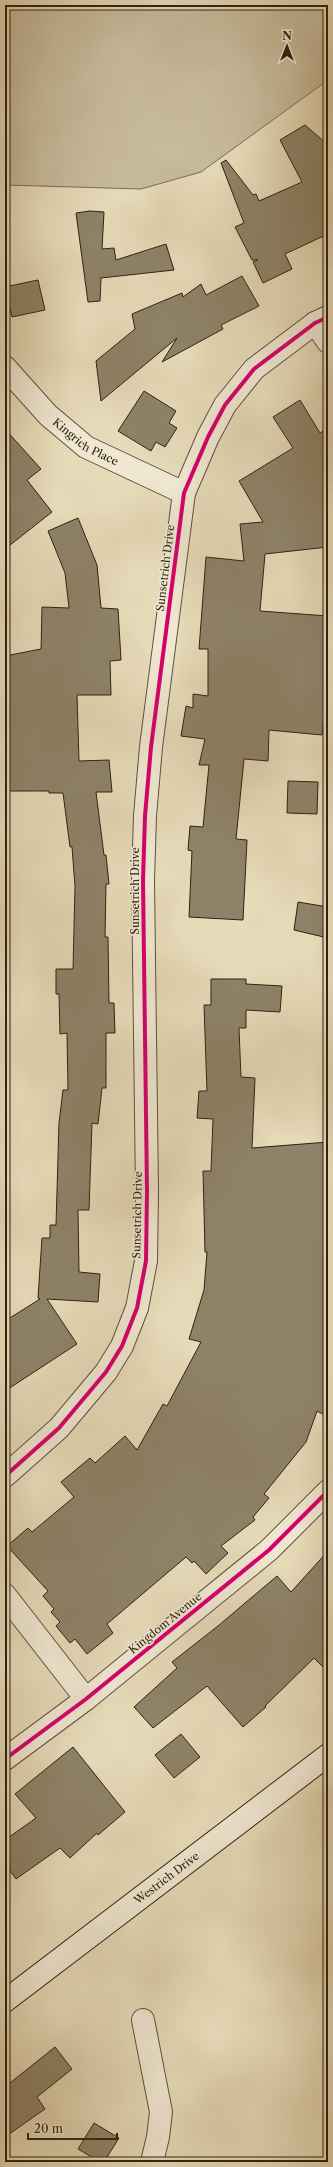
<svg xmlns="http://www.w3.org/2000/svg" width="333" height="2167" font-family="'Libre Caslon Text',serif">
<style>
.grass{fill:#c7bb9c;stroke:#7b6e56}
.building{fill:#8e8268;stroke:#2f2211}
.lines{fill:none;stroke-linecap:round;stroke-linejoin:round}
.street-casing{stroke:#5d503b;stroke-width:24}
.secondary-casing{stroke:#2f2211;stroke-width:24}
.street{stroke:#efe7d1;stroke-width:22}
.secondary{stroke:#efe7d1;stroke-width:22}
.cycleway-casing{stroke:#efe7d1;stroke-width:6}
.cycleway{stroke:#d6006c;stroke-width:4}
.labels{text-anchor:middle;stroke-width:3.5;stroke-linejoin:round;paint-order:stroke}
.street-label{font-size:11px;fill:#2f2211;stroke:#efe7d1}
</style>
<rect width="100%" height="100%" fill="#e6dab8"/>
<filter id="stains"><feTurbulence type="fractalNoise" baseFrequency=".005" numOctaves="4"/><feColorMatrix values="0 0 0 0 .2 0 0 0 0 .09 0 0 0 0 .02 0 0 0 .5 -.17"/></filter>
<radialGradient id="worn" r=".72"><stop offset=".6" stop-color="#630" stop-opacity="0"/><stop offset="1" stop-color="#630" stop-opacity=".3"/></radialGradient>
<path class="grass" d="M13 5H328V80L201 172 141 189 5 185V7Z"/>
<g class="building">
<path d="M305 125 328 145V234L285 254 292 269 263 283 253 262 258 260H252L235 227 244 223 221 163 226 160 253 195 256 194 259 201 302 182 280 140Z"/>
<path d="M90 211 104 212 102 249 114 248 116 260 166 244 174 270 101 278 100 301 88 302 76 213Z"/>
<path d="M242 276 259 306 221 325 223 329 162 362 177 338 101 401 96 361 135 329 132 314 182 293 183 297 201 284 206 295Z"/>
<path d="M38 280 45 310 12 317 5 287Z"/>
<path d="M144 391 176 411 169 423 177 428 165 447 156 442 151 451 118 431Z"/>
<path d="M300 400 320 433 328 428V547L265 554 260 611 328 616V703L326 702 322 735 269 730 268 761 244 759 236 839 247 840 243 920 189 917 192 851 188 850 190 826 203 827 209 765H199L205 739 181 736 186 706 193 708V694L208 696V649H199L206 557 244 561 240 524 263 522 239 481 293 448 273 417Z"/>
<path d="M5 429 41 469 27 480 52 512 5 549Z"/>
<path d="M78 518 97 565 101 608 118 609 121 660 110 661 111 695H77L79 761 109 760 112 792H96L104 855H106L109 884H106L105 937H108L109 1003H114L115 1033H106V1088H102L98 1124 92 1123 89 1210H78L79 1272 100 1274 98 1302 47 1299 77 1344 5 1391V1321L40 1299 38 1298 42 1238H50V1225H56L59 1123 63 1090H68L67 1033 60 1034 59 994H56V969H73L75 886 72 847H70L63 793H49V791H5L8 689 5 690V656L41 649 42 607 69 608 65 573 48 531Z"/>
<path d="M288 781 318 782 317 814 287 813Z"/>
<path d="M298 902 328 907V938L294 930Z"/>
<path d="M211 979H246V984L282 986 280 1012 246 1010V1028H239L241 1077 255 1078 252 1148 328 1142V1417L317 1411 306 1442 264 1494 269 1498 253 1517 255 1520 221 1546 228 1553 206 1574 194 1561 192 1563 186 1557 107 1624 113 1633 87 1654 75 1639 70 1643 56 1626 60 1622 51 1612 54 1609 43 1596 48 1591 7 1546 28 1528 32 1532 74 1497 61 1482 90 1458 95 1463 125 1436 137 1450 163 1404 167 1406 201 1342 189 1339 204 1290 207 1252H205L203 1171H211L213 1119 197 1118 199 1091H207L204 1005H211Z"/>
<path d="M328 1551V1672L314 1658 265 1706 266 1707 243 1727 207 1686 153 1728 134 1707 177 1668 172 1662 218 1626 277 1576 291 1592Z"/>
<path d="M181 1734 200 1757 174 1778 155 1755Z"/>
<path d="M73 1747 125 1812 98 1835 97 1833 70 1858 60 1848 16 1879 5 1864V1840L36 1818 15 1794Z"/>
<path d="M55 2047 72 2069 37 2097 45 2109 5 2137V2087Z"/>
<path d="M94 2123 119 2138 104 2162H100L78 2149Z"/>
</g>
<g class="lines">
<g class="street-casing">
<g id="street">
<path d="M315 323 328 342"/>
<path id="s1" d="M5 367 48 415 86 447 184 493"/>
<path d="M5 1476 59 1428 106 1372 122 1346 137 1308 146 1261 147 1191 143 880 145 816 151 747 184 493 208 437 225 405 254 369 315 323 328 317"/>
<path d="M5 1595 86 1699"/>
<path d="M5 1759 86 1699 269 1550 328 1491"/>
<path d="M143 2020 161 2112 158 2137 152 2162"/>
</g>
</g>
<g class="secondary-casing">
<g id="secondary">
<path id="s2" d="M5 2001 328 1755"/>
</g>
</g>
<use href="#street" class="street"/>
<use href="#secondary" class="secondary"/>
<g class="cycleway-casing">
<g id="cycleway">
<path d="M5 1476 59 1428 106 1372 122 1346 137 1308 146 1261 147 1191 143 880 145 816 151 747 184 493 208 437 225 405 254 369 315 323 328 317"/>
<path d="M5 1759 86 1699 269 1550 328 1491"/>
</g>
</g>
<use href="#cycleway" class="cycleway"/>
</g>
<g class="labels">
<g class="street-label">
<text dy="4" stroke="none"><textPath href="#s1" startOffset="111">Kingrich Place</textPath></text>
<text transform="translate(165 568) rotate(-83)" y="4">Sunsetrich Drive</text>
<text transform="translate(135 891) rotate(-90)" y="4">Sunsetrich Drive</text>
<text transform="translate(137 1215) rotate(-89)" y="4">Sunsetrich Drive</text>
<text transform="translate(165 1623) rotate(-39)" y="4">Kingdom Avenue</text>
<text dy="4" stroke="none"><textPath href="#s2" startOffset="203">Westrich Drive</textPath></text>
</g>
</g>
<rect width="333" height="2167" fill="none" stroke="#e6dab8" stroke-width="20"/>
<rect x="6" y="6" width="321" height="2155" fill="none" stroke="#2f2211" stroke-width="2"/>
<rect x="10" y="10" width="313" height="2147" fill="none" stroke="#2f2211"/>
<g transform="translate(287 46)" stroke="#efe7d1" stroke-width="3" paint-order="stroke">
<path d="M0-3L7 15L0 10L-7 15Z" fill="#2f2211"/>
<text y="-6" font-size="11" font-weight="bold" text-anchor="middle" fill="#2f2211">N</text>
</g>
<path d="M28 2133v6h89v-6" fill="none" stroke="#2f2211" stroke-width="2"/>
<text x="34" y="2133" font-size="12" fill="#2f2211" stroke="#efe7d1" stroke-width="3" paint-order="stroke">20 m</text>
<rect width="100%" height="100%" filter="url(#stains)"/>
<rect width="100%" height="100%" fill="url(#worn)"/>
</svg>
